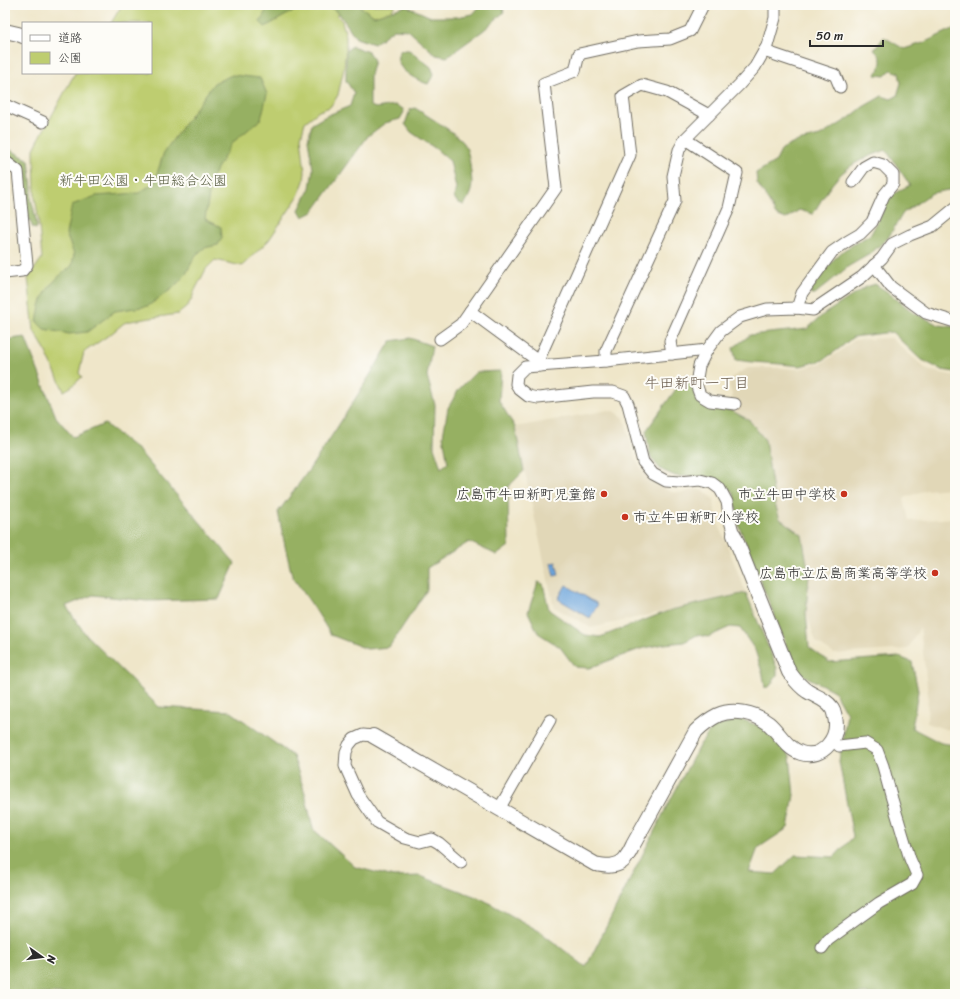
<svg xmlns="http://www.w3.org/2000/svg" width="960" height="999" font-family="Sriracha,'Klee One',sans-serif">
<style>
.built{fill:#e1d7b7}
.green{fill:#becd70;stroke:#747c4e}
.forest{fill:#96b062;stroke:#606e46}
.water{fill:#6da5dc;stroke:#4c6884}
.lines{fill:none;stroke-linecap:round;stroke-linejoin:round}
.minor-casing{stroke:#706c62;stroke-width:13}
.tertiary-casing{stroke:#706c62;stroke-width:16}
.minor{stroke:#fff;stroke-width:11}
.tertiary{stroke:#fff;stroke-width:14}
.poi-dot{fill:#c8321e;stroke:#fdfcf7;stroke-width:1.5}
.labels{text-anchor:middle;stroke-width:4;stroke-linejoin:round;paint-order:stroke}
.park-label{font-size:14px;fill:#575c40;stroke:#fdfcf7}
.poi-label{font-size:14px;fill:#2b2b2b;stroke:#fdfcf7;text-anchor:end}
.neighbourhood-label{font-size:15px;fill:#695b4b;stroke:#fdfcf7}
</style>
<rect width="100%" height="100%" fill="#fdfcf7"/>
<filter id="ink" filterUnits="userSpaceOnUse"><feTurbulence type="fractalNoise" baseFrequency=".025" numOctaves="2"/><feDisplacementMap in="SourceGraphic" scale="8" xChannelSelector="R" yChannelSelector="G"/><feConvolveMatrix kernelMatrix="1 2 1 2 8 2 1 2 1" color-interpolation-filters="sRGB"/></filter>
<filter id="wash" filterUnits="userSpaceOnUse"><feTurbulence type="fractalNoise" baseFrequency=".012" numOctaves="4" result="noise"/><feDisplacementMap in="SourceGraphic" scale="16" xChannelSelector="R" yChannelSelector="G"/><feGaussianBlur stdDeviation="0.9" result="paint"/><feColorMatrix in="noise" values="0 0 0 0 0 0 0 0 0 0 0 0 0 0 0 0 0 1.4 0 .05"/><feComposite in="paint" operator="in"/></filter>
<g filter="url(#wash)">
<rect width="100%" height="100%" fill="#efe6c9"/>
<g class="built">
<path d="M891 338 927 370 955 376V488L926 490 904 498 909 521 955 518V730L945 729 927 723 928 694 920 627 908 649 834 654 816 642 806 612 809 575 802 535 780 519 749 420 732 411V394L729 386 732 377 748 368H780L799 369 822 363 841 351 854 340Z"/>
<path d="M609 410 616 412 624 418 636 461 649 479 660 487 672 492 683 493 695 489 703 490 708 494 714 500 715 510 719 525 746 593 591 628 554 607 515 427Z"/>
</g>
<path class="green" d="M122 5H396L389 13 378 20 336 14 342 21 343 25 346 36V47L344 68 338 95 335 100 330 107 319 111 305 122 301 137 305 172 304 181 301 189 297 198 269 240 242 266 215 260 206 269 203 275 195 290 192 298 187 307 178 314 131 321 124 323 112 333 84 352 79 373 82 377 71 387 64 391 43 346 34 331 28 278 42 258 38 216 35 198 34 149 41 135 50 119 75 73H151V23H111Z"/>
<g class="forest">
<path d="M269 5H306L290 13 265 27 260 22Z"/>
<path d="M325 5H358L374 16 406 6 431 17H457L473 14 481 5H502L504 12 484 30 447 57 436 55 408 30 394 29 374 44 356 38 338 12Z"/>
<path d="M955 28V190L954 189 932 193 903 213 888 238 870 254 849 266 815 294H811L809 292 834 259 844 250 871 234 891 196 900 190 910 185 886 150C873 155 858 160 847 169 833 179 822 199 813 214L799 210 786 219 776 215 769 202 757 183 756 173 776 161 782 149 798 141 820 136 848 119 863 107 882 96 891 99 897 96 901 83 899 73 891 70 885 76 876 75C881 63 885 60 874 50L884 37 904 49 923 43Z"/>
<path d="M352 46 368 52 374 60 370 75V106L376 108 395 105 403 109 404 112 400 119 385 123 368 136 313 212 303 217 299 210 310 188 313 169 308 140 312 124 326 116 350 106 354 93 346 81V51Z"/>
<path d="M401 50H409L431 67 434 74 428 84C418 81 394 69 398 55 399 53 400 52 401 50Z"/>
<path d="M232 75 260 78 267 94 261 119 232 143 212 177 205 219 221 227 222 238 218 245 204 248 195 256 186 274 173 288 148 306 115 311 87 332 69 334 44 329 37 322C38 317 39 311 40 306 45 288 58 276 72 266L74 254 66 234 72 205 96 196 139 193 154 183 164 152 214 83Z"/>
<path d="M415 108C426 115 460 135 465 145 469 153 470 164 471 173 473 187 472 192 464 205L457 202 454 197 456 188 450 161 436 149 411 132 405 124 410 110Z"/>
<path d="M5 147 29 160 32 189 31 199 34 210 37 226 36 229 33 228 26 213 24 169 5 157Z"/>
<path d="M875 284 886 291 914 313 939 325 955 327V372L942 370 920 359 892 332 853 337 840 348 823 360 800 366 781 364 752 362 736 360 733 348 750 335 807 329 824 314 866 287Z"/>
<path d="M25 337 56 417 73 437 105 424 139 451 235 563 219 599 147 601 93 595 66 606 86 635 159 707 230 711 293 756 305 793 313 829 355 867 394 877 420 876 482 899 539 931 586 967 664 812 699 746 713 727 741 719 769 730 790 756 794 795 788 828 758 848 749 872 775 874 795 855 834 857 853 837 839 761 847 714 834 691 801 674 793 663 739 526 734 494 724 483 710 477 675 476 660 469 650 456 646 431 686 375 693 382 696 398 705 407 732 411 749 420 765 440 775 504 780 519 802 535 809 575 806 612 809 647 829 662 899 657 912 662 918 691 912 728 941 743 955 745V994H10L5 986V340Z"/>
<path d="M410 338 432 346 427 376 435 405 434 447 441 468 448 463 443 436 448 408 459 389 476 372 501 371 499 401 515 427 524 471 508 487 509 546 497 555 469 542 427 568V590L389 647 367 649 331 635 315 609 292 576 285 546 278 512C320 458 355 399 391 341Z"/>
<path d="M538 582 543 584 549 610 585 635 600 637 671 610 746 593 777 668V676L770 686 765 688 763 675 755 650 740 628 730 627 708 637 697 635 684 642 664 644 640 649 589 668 575 667 560 647 538 633 528 612Z"/>
</g>
<g class="water">
<path d="M556 562 559 575 554 576 551 563Z"/>
<path d="M566 585 598 604 590 618 558 599Z"/>
</g>
</g>
<g filter="url(#ink)">
<g class="lines">
<g class="minor-casing">
<g id="minor">
<path d="M764 51 835 75 840 87"/>
<path d="M5 105 43 122"/>
<path d="M5 161 18 171 27 265 22 271 5 273"/>
<path d="M874 265 891 287 926 313 955 322"/>
<path d="M797 308 802 293 832 252 848 241 860 234 872 222 884 195 893 184V175L883 165 873 162 864 167 853 182"/>
<path d="M470 311 538 361"/>
<path d="M440 339 461 324 556 188 544 83 575 71 579 54 638 41 670 39 690 31 703 5"/>
<path d="M707 350 606 361 525 367 517 375 516 384 519 389 528 396 538 398 593 392H613L624 396 628 404 643 462 653 474 666 481 679 482 700 480 712 483 720 489 727 502 730 521 734 535"/>
<path d="M672 354 670 341 729 208 737 173 685 139"/>
<path d="M606 361V351L675 201 673 176 679 150 685 139 739 85 755 67 767 46 775 18V5"/>
<path d="M539 366 538 361 630 155 623 96 642 85 667 92 709 115"/>
<path d="M735 404 710 401 700 395 696 384 699 366 707 350 721 331 740 317 767 309 797 308 813 310 862 277 882 258 892 244 910 235 933 226 955 208"/>
<path d="M373 736 363 735 354 739 349 745 346 752 345 766 358 795 377 822 405 838 420 842 432 839 439 843 461 862"/>
<path d="M499 809 550 720"/>
<path d="M822 948 828 940 879 903 912 884 917 875 910 859 892 799 883 766 877 750 865 743 839 746"/>
</g>
</g>
<g class="tertiary-casing">
<g id="tertiary">
<path d="M5 31 18 34 23 36"/>
<path d="M373 736 595 864C605 866 617 868 625 859 628 855 631 850 633 845L696 731C703 724 710 719 718 715 733 708 755 713 768 723 779 732 786 748 801 753 823 760 840 737 835 717 834 714 834 711 832 708 826 699 816 697 807 691 799 686 795 680 789 672L734 535"/>
</g>
</g>
<use href="#minor" class="minor"/>
<use href="#tertiary" class="tertiary"/>
</g>
</g>
<g class="poi-dot">
<circle cx="604" cy="494" r="4"/>
<circle cx="844" cy="494" r="4"/>
<circle cx="625" cy="517" r="4"/>
<circle cx="935" cy="573" r="4"/>
</g>
<g class="labels">
<g class="park-label">
<text x="143" y="185">新牛田公園・牛田総合公園</text>
</g>
<g class="poi-label">
<text x="596" y="499">広島市牛田新町児童館</text>
<text x="836" y="499">市立牛田中学校</text>
<text x="633" y="522" text-anchor="start">市立牛田新町小学校</text>
<text x="927" y="578">広島市立広島商業高等学校</text>
</g>
<g class="neighbourhood-label">
<text x="697" y="388">牛田新町一丁目</text>
</g>
</g>
<rect width="960" height="999" fill="none" stroke="#fdfcf7" stroke-width="20"/>
<rect x="22" y="22" width="130" height="52" fill="#fdfcf7" stroke="#a9a8a5"/>
<rect x="30" y="35" width="20" height="6" fill="#ffffff" stroke="#a9a8a5"/>
<text x="58" y="42" font-size="12" fill="#2b2b2b">道路</text>
<rect x="30" y="52" width="20" height="12" fill="#becd70" stroke="#a9a8a5"/>
<text x="58" y="62" font-size="12" fill="#2b2b2b">公園</text>
<g transform="translate(42 957) rotate(104)" stroke="#fdfcf7" stroke-width="3" paint-order="stroke">
<path d="M0-3L7 15L0 10L-7 15Z" fill="#2b2b2b"/>
<text y="-6" font-size="11" font-weight="bold" text-anchor="middle" fill="#2b2b2b">N</text>
</g>
<path d="M810 40v6h73v-6" fill="none" stroke="#2b2b2b" stroke-width="2"/>
<text x="816" y="40" font-size="12" fill="#2b2b2b" stroke="#fdfcf7" stroke-width="3" paint-order="stroke">50 m</text>
</svg>
